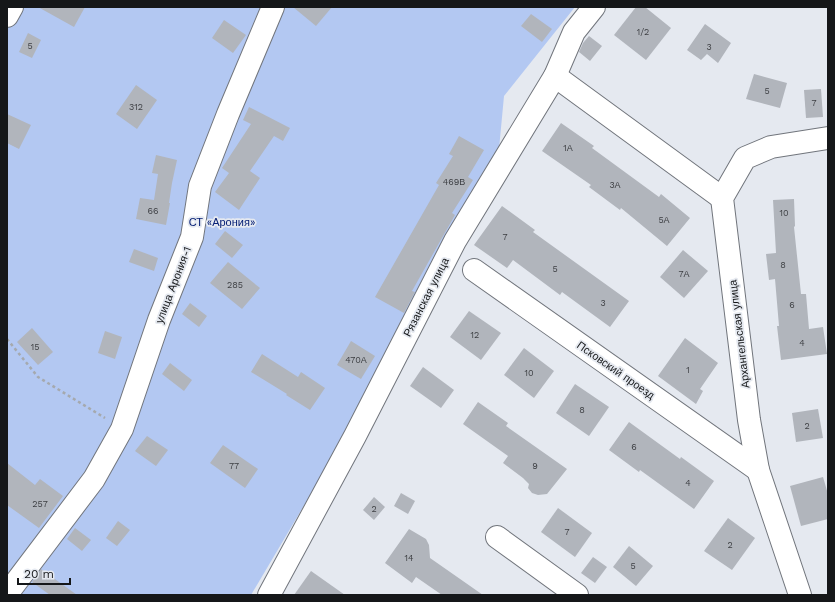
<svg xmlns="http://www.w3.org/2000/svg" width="835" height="602" font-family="'Work Sans',sans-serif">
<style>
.green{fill:#b3c8f2}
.building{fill:#b1b5bc}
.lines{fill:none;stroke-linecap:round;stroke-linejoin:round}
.minor-casing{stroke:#71757c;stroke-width:24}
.path{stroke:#a5a9ae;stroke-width:2.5;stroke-dasharray:3 3;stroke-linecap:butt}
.minor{stroke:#fff;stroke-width:22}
.labels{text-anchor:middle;stroke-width:3.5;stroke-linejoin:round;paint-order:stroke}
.number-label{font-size:9px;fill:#3c3e42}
.park-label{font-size:11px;fill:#072075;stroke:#e5e9f0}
.street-label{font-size:11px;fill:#151719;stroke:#e5e9f0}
</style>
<rect width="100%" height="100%" fill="#e5e9f0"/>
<path class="green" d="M7 7H575L504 96 496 181 251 595H7Z"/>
<g class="building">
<path d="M38 7H85L74 27Z"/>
<path d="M293 7H332L316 26Z"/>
<path d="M636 7H645L671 28 646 60 614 35Z"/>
<path d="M531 14 552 29 542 42 521 26Z"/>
<path d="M224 20 246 35 233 53 212 38Z"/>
<path d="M705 24 731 43 718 63 707 54 701 60 687 50Z"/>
<path d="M28 33 41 40 32 58 19 52Z"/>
<path d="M589 36 602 46 590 61 579 52 583 43Z"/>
<path d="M754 74 787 83 780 108 746 99Z"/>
<path d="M136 85 157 100 137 129 116 114Z"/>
<path d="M821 89 823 117 806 118 804 90Z"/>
<path d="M249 107 290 128 283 141 274 136 250 171 260 178 239 210 215 192 229 173 222 168 251 124 243 120Z"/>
<path d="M7 114 31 125 19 149 7 143Z"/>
<path d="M561 123 594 146 592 148 659 197 661 194 690 218 667 246 621 208 620 210 589 187 591 185 542 151Z"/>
<path d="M459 136 484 150 468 177 473 180 452 213 455 215 412 291 415 292 404 313 375 297 439 185 436 183 453 156 449 154Z"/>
<path d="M156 155 177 160 172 183 169 203H170L166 225 136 219 140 198 154 200 158 174 152 173Z"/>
<path d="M794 199 795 226 794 227 801 294H806L809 329 823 327 827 354 781 360 777 326H779L775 279 769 280 766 254 776 253 773 200Z"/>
<path d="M502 206 535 230 533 232 629 301 610 327 562 292 560 295 513 260 507 268 474 245Z"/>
<path d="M225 231 243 245 232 258 215 244Z"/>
<path d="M134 249 158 258 154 271 129 262Z"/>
<path d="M683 250 708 271 684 298 660 277Z"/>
<path d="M228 262 260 288 242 309 210 283Z"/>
<path d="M190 303 207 316 199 327 182 314Z"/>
<path d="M469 311 501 333 481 360 450 337Z"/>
<path d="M32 328 53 352 38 365 17 342Z"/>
<path d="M105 331 122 337 115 359 98 353Z"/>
<path d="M685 338 718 363 700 389 703 391 696 404 658 376Z"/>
<path d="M351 341 375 356 361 379 337 365Z"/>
<path d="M524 348 554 371 534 398 504 375Z"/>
<path d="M262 354 298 377 301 372 325 388 310 410 286 395 287 394 251 372Z"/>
<path d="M170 363 192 380 184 391 162 374Z"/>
<path d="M423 367 454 390 441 408 410 386Z"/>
<path d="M575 384 609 407 589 436 556 413Z"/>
<path d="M478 402 508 423 506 426 567 469 547 494 538 495 532 493 528 488 529 484 523 478 503 463 508 456 463 424Z"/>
<path d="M818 409 823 438 796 442 792 413Z"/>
<path d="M629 422 680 459 681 457 714 481 694 509 640 470 639 472 609 450Z"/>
<path d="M147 436 168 450 156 466 135 451Z"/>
<path d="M223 445 258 469 245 488 210 463Z"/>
<path d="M7 463 35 485 40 479 63 496 39 528 7 505Z"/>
<path d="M823 477 828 494V519L801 526 790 486Z"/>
<path d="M401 493 415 501 408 514 394 506Z"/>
<path d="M374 497 385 507 374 520 363 510Z"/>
<path d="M558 508 592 533 575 557 541 532Z"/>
<path d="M728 518 755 538 732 570 704 551Z"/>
<path d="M118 521 130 530 117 546 106 538Z"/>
<path d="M75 528 91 540 82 551 67 539Z"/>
<path d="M409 529 426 539 429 545 430 558 483 595H442L416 577 412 583 385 563Z"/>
<path d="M629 546 653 566 636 586 613 567Z"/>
<path d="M593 557 607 567 595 583 581 573Z"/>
<path d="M41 569 77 595H50L32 582Z"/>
<path d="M311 571 345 595H294Z"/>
</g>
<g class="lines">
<g class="minor-casing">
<g id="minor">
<path d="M7 16 12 7"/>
<path d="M555 76 722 198"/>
<path d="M474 270 758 470"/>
<path d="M497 537 577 595"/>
<path d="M7 594 94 479 122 429 159 320 192 237 200 186 228 114 273 7"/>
<path d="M269 595 355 436 455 241 555 76 574 32 594 7"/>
<path d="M800 595 758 470 749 420 722 198 745 158 771 147 828 138"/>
</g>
</g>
<path class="path" d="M7 339 38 377 105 418"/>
<use href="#minor" class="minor"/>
</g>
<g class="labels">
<g class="number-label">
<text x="643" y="35">1/2</text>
<text x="30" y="49">5</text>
<text x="709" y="50">3</text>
<text x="767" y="94">5</text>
<text x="814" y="106">7</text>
<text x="136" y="110">312</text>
<text x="568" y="151">1А</text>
<text x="454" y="185">469В</text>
<text x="615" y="188">3А</text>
<text x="153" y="214">66</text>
<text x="784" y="216">10</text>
<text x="664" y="223">5А</text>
<text x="505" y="240">7</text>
<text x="783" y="268">8</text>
<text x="555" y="272">5</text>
<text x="684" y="277">7А</text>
<text x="235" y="288">285</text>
<text x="603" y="306">3</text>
<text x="792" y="308">6</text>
<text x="475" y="338">12</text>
<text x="802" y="346">4</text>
<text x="35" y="350">15</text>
<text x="356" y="363">470А</text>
<text x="688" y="373">1</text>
<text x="529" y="376">10</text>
<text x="582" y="413">8</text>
<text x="807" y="429">2</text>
<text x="634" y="450">6</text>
<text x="234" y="469">77</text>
<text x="535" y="469">9</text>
<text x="688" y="486">4</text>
<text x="40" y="507">257</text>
<text x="374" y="512">2</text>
<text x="567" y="535">7</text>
<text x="730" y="548">2</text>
<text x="409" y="561">14</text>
<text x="633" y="569">5</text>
</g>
<g class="park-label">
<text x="222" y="226">СТ «Арония»</text>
</g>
<g class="street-label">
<text transform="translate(173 285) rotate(-69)" y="4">улица Арония-1</text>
<text transform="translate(426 297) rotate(-63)" y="4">Рязанская улица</text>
<text transform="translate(739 334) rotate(-97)" y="4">Архангельская улица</text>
<text transform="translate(616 370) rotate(35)" y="4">Псковский проезд</text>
</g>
</g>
<rect width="835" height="602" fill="none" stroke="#151719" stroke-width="16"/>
<path d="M18 578v6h52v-6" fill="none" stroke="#151719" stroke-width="2"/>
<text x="24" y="578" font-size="12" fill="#151719" stroke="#e5e9f0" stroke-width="3" paint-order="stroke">20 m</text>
</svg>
